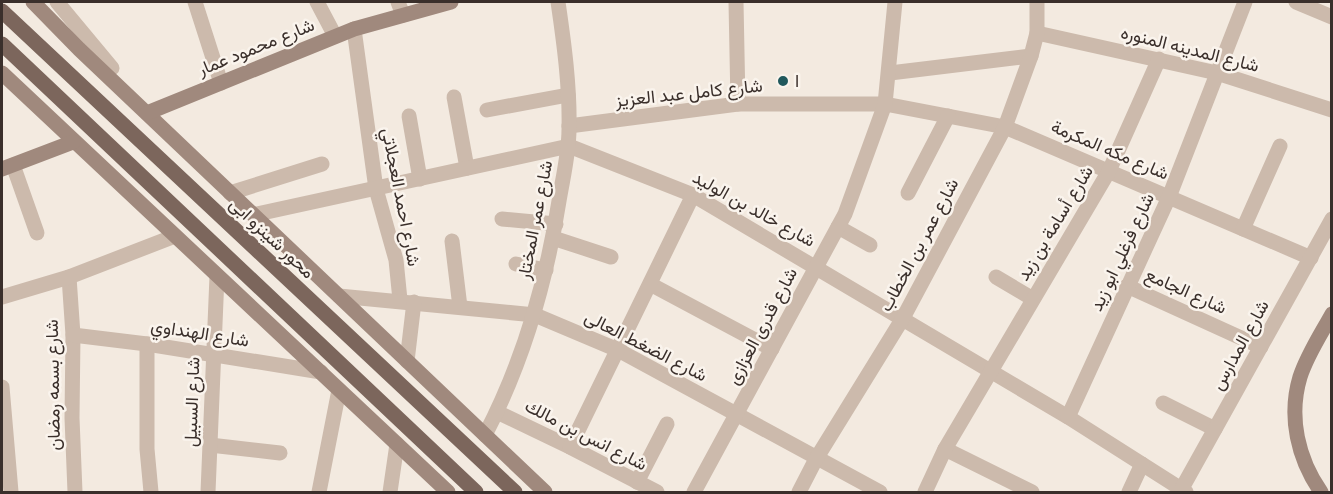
<svg xmlns="http://www.w3.org/2000/svg" width="1333" height="494" font-family="'Roboto Condensed',Vazirmatn,sans-serif">
<style>
.lines{fill:none;stroke-linecap:round;stroke-linejoin:round}
.street{stroke:#ccbaac;stroke-width:15}
.secondary{stroke:#a0897d;stroke-width:15}
.primary{stroke:#7c665c;stroke-width:15}
.poi-dot{fill:#20585c;stroke:#faf4ed;stroke-width:2}
.labels{text-anchor:middle;stroke-width:5;stroke-linejoin:round;paint-order:stroke}
.street-label{font-size:18px;fill:#3a2f2b;stroke:#faf4ed}
.poi-label{font-size:18px;fill:#3a2f2b;stroke:#faf4ed;text-anchor:start}
</style>
<rect width="100%" height="100%" fill="#f3eae0"/>
<g class="lines">
<g class="street">
<path d="M57 2 112 68"/>
<path d="M195 2 221 83"/>
<path d="M317 2 335 36"/>
<path d="M398 2 403 15"/>
<path d="M736 2 738 104"/>
<path d="M1296 2 1332 17"/>
<path d="M354 29 376 189 396 260 400 300"/>
<path d="M1037 33 1217 73 1332 110"/>
<path d="M890 73 1031 56"/>
<path d="M454 97 467 168"/>
<path d="M487 110 568 95"/>
<path d="M409 116 420 179"/>
<path d="M569 126 738 104H885L1005 127 1311 258"/>
<path d="M13 165 37 233"/>
<path d="M230 193 322 164"/>
<path d="M908 193 948 116"/>
<path d="M253 215 569 146 693 195 1068 417 1186 492"/>
<path d="M502 219 556 224"/>
<path d="M838 227 870 245"/>
<path d="M1243 229 1280 146"/>
<path d="M553 238 611 257"/>
<path d="M452 241 460 307"/>
<path d="M516 264 546 270"/>
<path d="M69 277 73 335 72 418 75 492"/>
<path d="M996 277 1033 299"/>
<path d="M650 284 772 349"/>
<path d="M1127 286 1261 347"/>
<path d="M339 296 535 315 618 350 880 492"/>
<path d="M2 297 69 277 175 236"/>
<path d="M73 335 147 344 321 372"/>
<path d="M147 344V449L151 492"/>
<path d="M407 361 414 302"/>
<path d="M2 387 11 492"/>
<path d="M1163 403 1215 429"/>
<path d="M497 412 570 447 657 492"/>
<path d="M1068 417 1169 197 1245 2"/>
<path d="M485 435C523 362 546 283 559 201 563 177 569 153 569 129 570 87 564 43 558 2"/>
<path d="M210 445 280 453"/>
<path d="M570 447 693 195"/>
<path d="M945 449 1032 492"/>
<path d="M637 482 667 424"/>
<path d="M1181 490 1332 219"/>
<path d="M208 492 217 276"/>
<path d="M319 492 339 390"/>
<path d="M390 492 397 444"/>
<path d="M694 492 845 214 885 104 895 2"/>
<path d="M799 492 816 459 903 318 1005 127 1031 56 1037 33V2"/>
<path d="M925 492 945 449 1109 171 1159 59"/>
<path d="M1129 492 1142 464"/>
</g>
<g class="secondary">
<path d="M33 2 79 49 545 492"/>
<path d="M2 73 448 492"/>
<path d="M147 113 354 29 451 2"/>
<path d="M2 169 73 142"/>
<path d="M1321 492C1298 459 1288 417 1300 377 1307 355 1321 334 1332 314"/>
</g>
<g class="primary">
<path d="M2 11 515 492"/>
<path d="M2 44 476 492"/>
</g>
</g>
<circle class="poi-dot" cx="783" cy="81" r="6"/>
<g class="labels">
<g class="street-label">
<text transform="translate(256 47) rotate(-22)" y="6">شارع محمود عمار</text>
<text transform="translate(1190 49) rotate(14)" y="6">شارع المدينه المنوره</text>
<text transform="translate(689 93) rotate(-6)" y="6">شارع كامل عبد العزيز</text>
<text transform="translate(1110 150) rotate(23)" y="6">شارع مكه المكرمة</text>
<text transform="translate(401 197) rotate(79)" y="6">شارع احمد العجلاتي</text>
<text transform="translate(754 209) rotate(29)" y="6">شارع خالد بن الوليد</text>
<text transform="translate(535 220) rotate(-79)" y="6">شارع عمر المختار</text>
<text transform="translate(1055 223) rotate(-59)" y="6">شارع أسامة بن زيد</text>
<text transform="translate(272 238) rotate(43)" y="6">محور شينزو ابى</text>
<text transform="translate(919 245) rotate(-62)" y="6">شارع عمر بن الخطاب</text>
<text transform="translate(1122 252) rotate(-65)" y="6">شارع فرغلي ابو زيد</text>
<text transform="translate(1186 291) rotate(24)" y="6">شارع الجامع</text>
<text transform="translate(762 326) rotate(-62)" y="6">شارع قدرى العزازى</text>
<text transform="translate(200 333) rotate(9)" y="6">شارع الهنداوي</text>
<text transform="translate(1240 345) rotate(-61)" y="6">شارع المدارس</text>
<text transform="translate(646 346) rotate(27)" y="6">شارع الضغط العالى</text>
<text transform="translate(53 385) rotate(-91)" y="6">شارع بسمه رمضان</text>
<text transform="translate(192 402) rotate(-88)" y="6">شارع السبيل</text>
<text transform="translate(586 435) rotate(27)" y="6">شارع انس بن مالك</text>
</g>
<g class="poi-label">
<text x="795" y="87">ا</text>
</g>
</g>
<rect width="1333" height="494" fill="none" stroke="#3a2f2b" stroke-width="6"/>
</svg>
